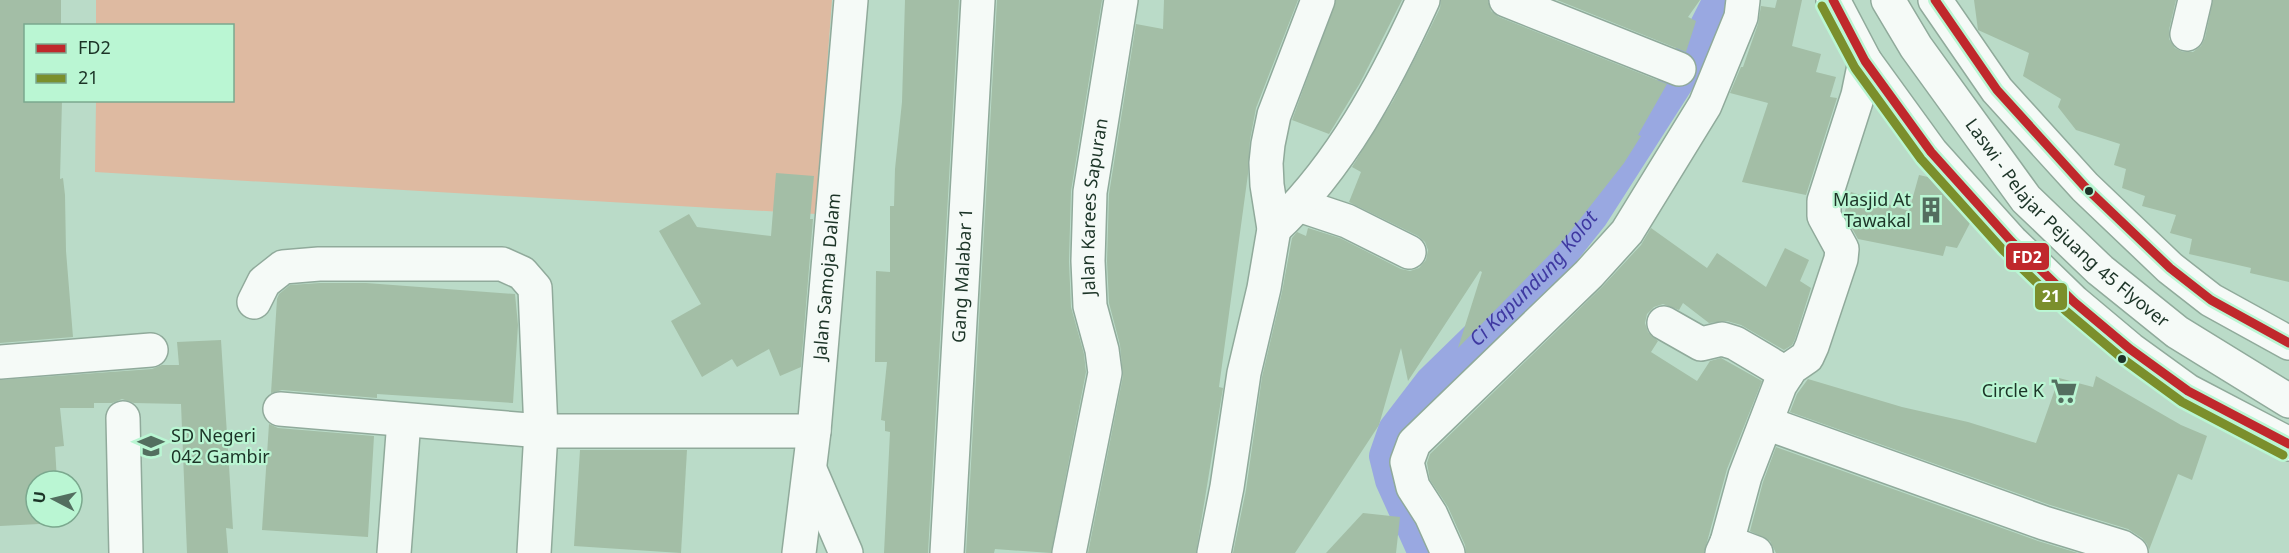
<svg xmlns="http://www.w3.org/2000/svg" width="2289" height="553" font-family="'Noto Sans',sans-serif">
<style>
.green{fill:#debaa1}
.lines{fill:none;stroke-linecap:round;stroke-linejoin:round}
.canal{stroke:#99a8e1;stroke-width:34}
.building{fill:#a3bea6}
.minor-casing{stroke:#90aa9b;stroke-width:36}
.primary-casing{stroke:#90aa9b;stroke-width:36}
.minor{stroke:#f5faf7;stroke-width:33}
.primary{stroke:#f5faf7;stroke-width:33}
.bus-1-casing{stroke:#baf6d3;stroke-width:14}
.bus-2-casing{stroke:#baf6d3;stroke-width:14}
.bus-1{stroke:#c0282c;stroke-width:9}
.bus-2{stroke:#7b8f2c;stroke-width:9}
.bus-dot{fill:#1c3427;stroke:#baf6d3;stroke-width:2}
.labels{text-anchor:middle;stroke-width:4.5;stroke-linejoin:round;paint-order:stroke}
.poi-label{font-size:18px;fill:#1c3427;stroke:#baf6d3;text-anchor:end}
.street-label{font-size:18px;fill:#1c3427;stroke:#baf6d3}
.water-label{font-size:20px;font-style:italic;fill:#3f39a1;stroke:#baf6d3}
.line-badge{stroke:#baf6d3;stroke-width:2}
.badge-label{font-size:16px;text-anchor:middle;font-weight:bold;fill:#fff}
</style>
<rect width="100%" height="100%" fill="#badbc8"/>
<path class="green" d="M96 0H832L816 214 95 172 96 101 232 100V26L96 25Z"/>
<g class="lines">
<path class="canal" id="s1" d="M1425 553 1392 480 1386 456 1395 430 1431 383 1552 265 1591 216 1685 69 1720 0"/>
</g>
<g class="building">
<path d="M0 0H61V26H26V100H62L60 179 63 178 65 195 66 251 73 337 0 343Z"/>
<path d="M905 0H959L928 553H884L890 432 885 431V421L881 420 887 362H875L876 271 890 272V206H894L895 169 902 102Z"/>
<path d="M997 0H1102L1071 191 1069 262 1071 307 1084 354 1086 372 1051 553 995 549 994 553H966Z"/>
<path d="M1164 0H1298L1256 108 1250 140 1248 174 1219 387 1223 388 1196 553H1088L1123 376 1120 345 1109 303 1107 261 1109 194 1136 24 1163 29Z"/>
<path d="M1336 0H1402L1360 83 1329 134 1292 120Z"/>
<path d="M1441 0H1488L1491 11 1499 17 1667 84 1638 135 1641 136 1624 163 1562 242 1458 348 1482 272 1480 271 1408 381 1401 348 1379 425 1295 553H1233L1246 490 1262 377 1282 292 1292 238 1297 232 1306 236 1308 228 1340 238 1401 269 1410 271 1419 268 1426 260 1428 250 1425 242 1418 236 1349 202 1361 172 1352 167 1393 101 1425 39 1440 8Z"/>
<path d="M1557 0H1700L1688 17 1696 21 1686 52Z"/>
<path d="M1777 0H1802L1792 46 1821 54 1816 72 1836 77 1830 97 1837 98 1806 195 1742 182 1768 103 1730 93 1741 67H1743L1758 24 1761 6 1775 8Z"/>
<path d="M1974 0H2176L2169 30V39L2175 48 2183 52H2193L2201 46 2205 38 2213 0H2289V282L2250 273 2251 268 2189 254 2192 239 2170 233 2176 215 2142 206 2145 196 2122 188 2126 169 2114 165 2120 144 2076 130 2058 107 2061 99 2023 76 2029 53 1978 30Z"/>
<path d="M776 173 814 176 810 219H813L801 367 780 376 769 349 737 367 732 359 702 377 671 321 701 304 659 231 689 214 697 227 771 236Z"/>
<path d="M1919 175 1928 177 1970 223 1957 248 1946 246 1943 256 1858 239 1844 214 1851 192 1909 211Z"/>
<path d="M1651 228 1707 268 1717 253 1766 287 1785 248 1809 260 1800 281 1811 288 1795 339 1792 345 1784 350 1741 325 1727 321 1709 323 1683 303 1679 310 1663 304 1654 307 1647 314 1645 323 1648 332 1658 341 1651 352 1697 381 1710 361 1721 358 1762 381 1727 469 1704 553H1466L1465 545 1448 507 1430 480 1427 463 1430 454 1602 287 1641 245Z"/>
<path d="M320 283H366L515 294 518 325 513 403 377 394V398L282 390 271 393 277 299 279 294 290 285Z"/>
<path d="M221 340 233 529 226 528 228 553H187L181 404 134 403 122 399 112 403H94V408H60L64 446 55 447 57 481H36V517H59V523L0 526V380L152 369 162 365H179L177 342Z"/>
<path d="M2096 376 2181 425 2207 436 2192 480 2178 474 2149 550 2147 544 2142 538 2128 529 2050 505 1790 412 1797 394 1808 379 1902 407 1968 422 2036 443 2059 378 2093 387Z"/>
<path d="M269 424 278 428 374 436 368 537 262 530Z"/>
<path d="M1776 447 2038 541 2078 553H1776L1770 541 1750 531 1763 482Z"/>
<path d="M580 450H687L681 553 574 546Z"/>
<path d="M1363 513 1400 517 1396 553H1326Z"/>
</g>
<g class="lines">
<g class="minor-casing">
<g id="minor">
<path d="M1506 0 1679 69"/>
<path d="M2187 34 2195 0"/>
<path d="M1299 205 1347 221 1409 252"/>
<path d="M1274 229C1341 166 1385 83 1423 0"/>
<path d="M254 302 264 282 283 267 319 264H502L522 273 535 288 541 431 534 553"/>
<path d="M1664 323 1701 344 1722 339 1735 343 1787 374"/>
<path d="M0 362 151 350"/>
<path d="M280 409 541 431H814"/>
<path d="M123 418 126 553"/>
<path d="M1766 423 2044 523 2122 547 2131 553"/>
<path d="M811 472 846 553"/>
<path d="M1727 542 1756 553"/>
<path d="M394 553 404 420"/>
<path id="s2" d="M799 553 814 431 851 0"/>
<path id="s3" d="M947 553 978 0"/>
<path id="s4" d="M1069 553 1105 373 1102 350 1090 306 1088 261 1090 192 1121 0"/>
<path d="M1214 553 1227 487 1244 373 1264 288 1274 229 1267 185 1266 163 1268 144 1274 115 1318 0"/>
<path d="M1448 553 1431 515 1413 487 1407 462 1414 443 1589 274 1627 232 1705 105 1741 17 1743 0"/>
<path d="M1722 553 1727 542 1745 476 1780 385 1791 368 1807 357 1812 346 1841 259 1842 249 1824 216V201L1858 95 1865 61"/>
</g>
</g>
<g class="primary-casing">
<g id="primary">
<path d="M1833 0 1865 61 1931 152 2011 241 2074 302 2130 349 2188 391 2289 444"/>
<path id="s5" d="M1888 0 1916 47 2026 199 2100 270 2177 332 2289 401"/>
<path d="M1935 0 1997 90 2085 187 2170 268 2211 300 2289 343"/>
</g>
</g>
<use href="#minor" class="minor"/>
<use href="#primary" class="primary"/>
<g class="bus-1-casing">
<g id="bus-1">
<path d="M1833 0 1865 61 1931 152 2011 241 2074 302 2130 349 2188 391 2289 444"/>
<path d="M1935 0 1997 90 2085 187 2170 268 2211 300 2289 343"/>
</g>
</g>
<g class="bus-2-casing">
<path id="bus-2" d="M1822 6 1855 68 1921 159 2003 250 2066 311 2123 359 2182 402 2283 455"/>
</g>
<use href="#bus-1" class="bus-1"/>
<use href="#bus-2" class="bus-2"/>
</g>
<defs>
<g id="building-bare" transform="scale(2.07)"><path d="M-4-6H4V6H1V3H-1V6H-4ZM-2.5-4.3h1.7v1.8h-1.7ZM.8-4.3h1.7v1.8H.8ZM-2.5-1h1.7V.8h-1.7ZM.8-1h1.7V.8H.8Z" fill="#536e5f" stroke="#baf6d3" stroke-width="2.5" paint-order="stroke"/></g>
<g id="supermarket-bare" transform="scale(2.07)"><path d="M-6-5.5h2.5l.6 2H6L4.5 2H-2.5L-4.4-4H-6ZM-1.5 3.2a1.3 1.3 0 1 0 .1 0ZM3 3.2a1.3 1.3 0 1 0 .1 0Z" fill="#536e5f" stroke="#baf6d3" stroke-width="2.5" paint-order="stroke"/></g>
<g id="school-bare" transform="scale(2.07)"><path d="M0-5L7-2L0 1L-7-2ZM-4 1L0 2.5L4 1V4Q0 6-4 4Z" fill="#536e5f" stroke="#baf6d3" stroke-width="2.5" paint-order="stroke"/></g>
</defs>
<g fill-rule="evenodd">
<use href="#building-bare" x="1931" y="210"/>
<use href="#supermarket-bare" x="2064" y="391"/>
<use href="#school-bare" x="151" y="446"/>
</g>
<g class="bus-dot">
<circle cx="2089" cy="191" r="5"/>
<circle cx="2122" cy="359" r="5"/>
</g>
<g class="labels">
<g class="poi-label">
<text x="1911" y="206">Masjid At<tspan x="1911" dy="21">Tawakal</tspan></text>
<text x="2044" y="397">Circle K</text>
<text x="171" y="442" text-anchor="start">SD Negeri<tspan x="171" dy="21">042 Gambir</tspan></text>
</g>
<g class="street-label">
<text dy="6" stroke="none"><textPath href="#s4" startOffset="352">Jalan Karees Sapuran</textPath></text>
<text dy="6" stroke="none"><textPath href="#s5" startOffset="288">Laswi - Pelajar Pejuang 45 Flyover</textPath></text>
<text dy="6" stroke="none"><textPath href="#s2" startOffset="278">Jalan Samoja Dalam</textPath></text>
<text dy="6" stroke="none"><textPath href="#s3" startOffset="278">Gang Malabar 1</textPath></text>
</g>
<g class="water-label">
<text dy="7" stroke="none"><textPath href="#s1" startOffset="338">Ci Kapundung Kolot</textPath></text>
</g>
</g>
<g class="line-badge">
<rect x="2005" y="242" width="45" height="29" rx="6" fill="#c0282c"/>
<rect x="2034" y="282" width="34" height="29" rx="6" fill="#7b8f2c"/>
</g>
<g class="badge-label">
<text x="2027" y="263">FD2</text>
<text x="2051" y="302">21</text>
</g>
<rect x="24" y="24" width="210" height="78" fill="#baf6d3" stroke="#7ba88e" stroke-width="1.5"/>
<rect x="36" y="44" width="30" height="9" fill="#c0282c" stroke="#7ba88e" stroke-width="1.5"/>
<text x="78" y="54" font-size="18" fill="#1c3427">FD2</text>
<rect x="36" y="74" width="30" height="9" fill="#7b8f2c" stroke="#7ba88e" stroke-width="1.5"/>
<text x="78" y="84" font-size="18" fill="#1c3427">21</text>
<g transform="translate(54 499) rotate(277)"><circle r="28" fill="#baf6d3" stroke="#7ba88e" stroke-width="1.5"/>
<path d="M0-4.5L10 22L0 15L-10 22Z" fill="#536e5f"/>
<text y="-9" font-size="16" font-weight="bold" text-anchor="middle" fill="#1c3427">U</text>
</g>
</svg>
